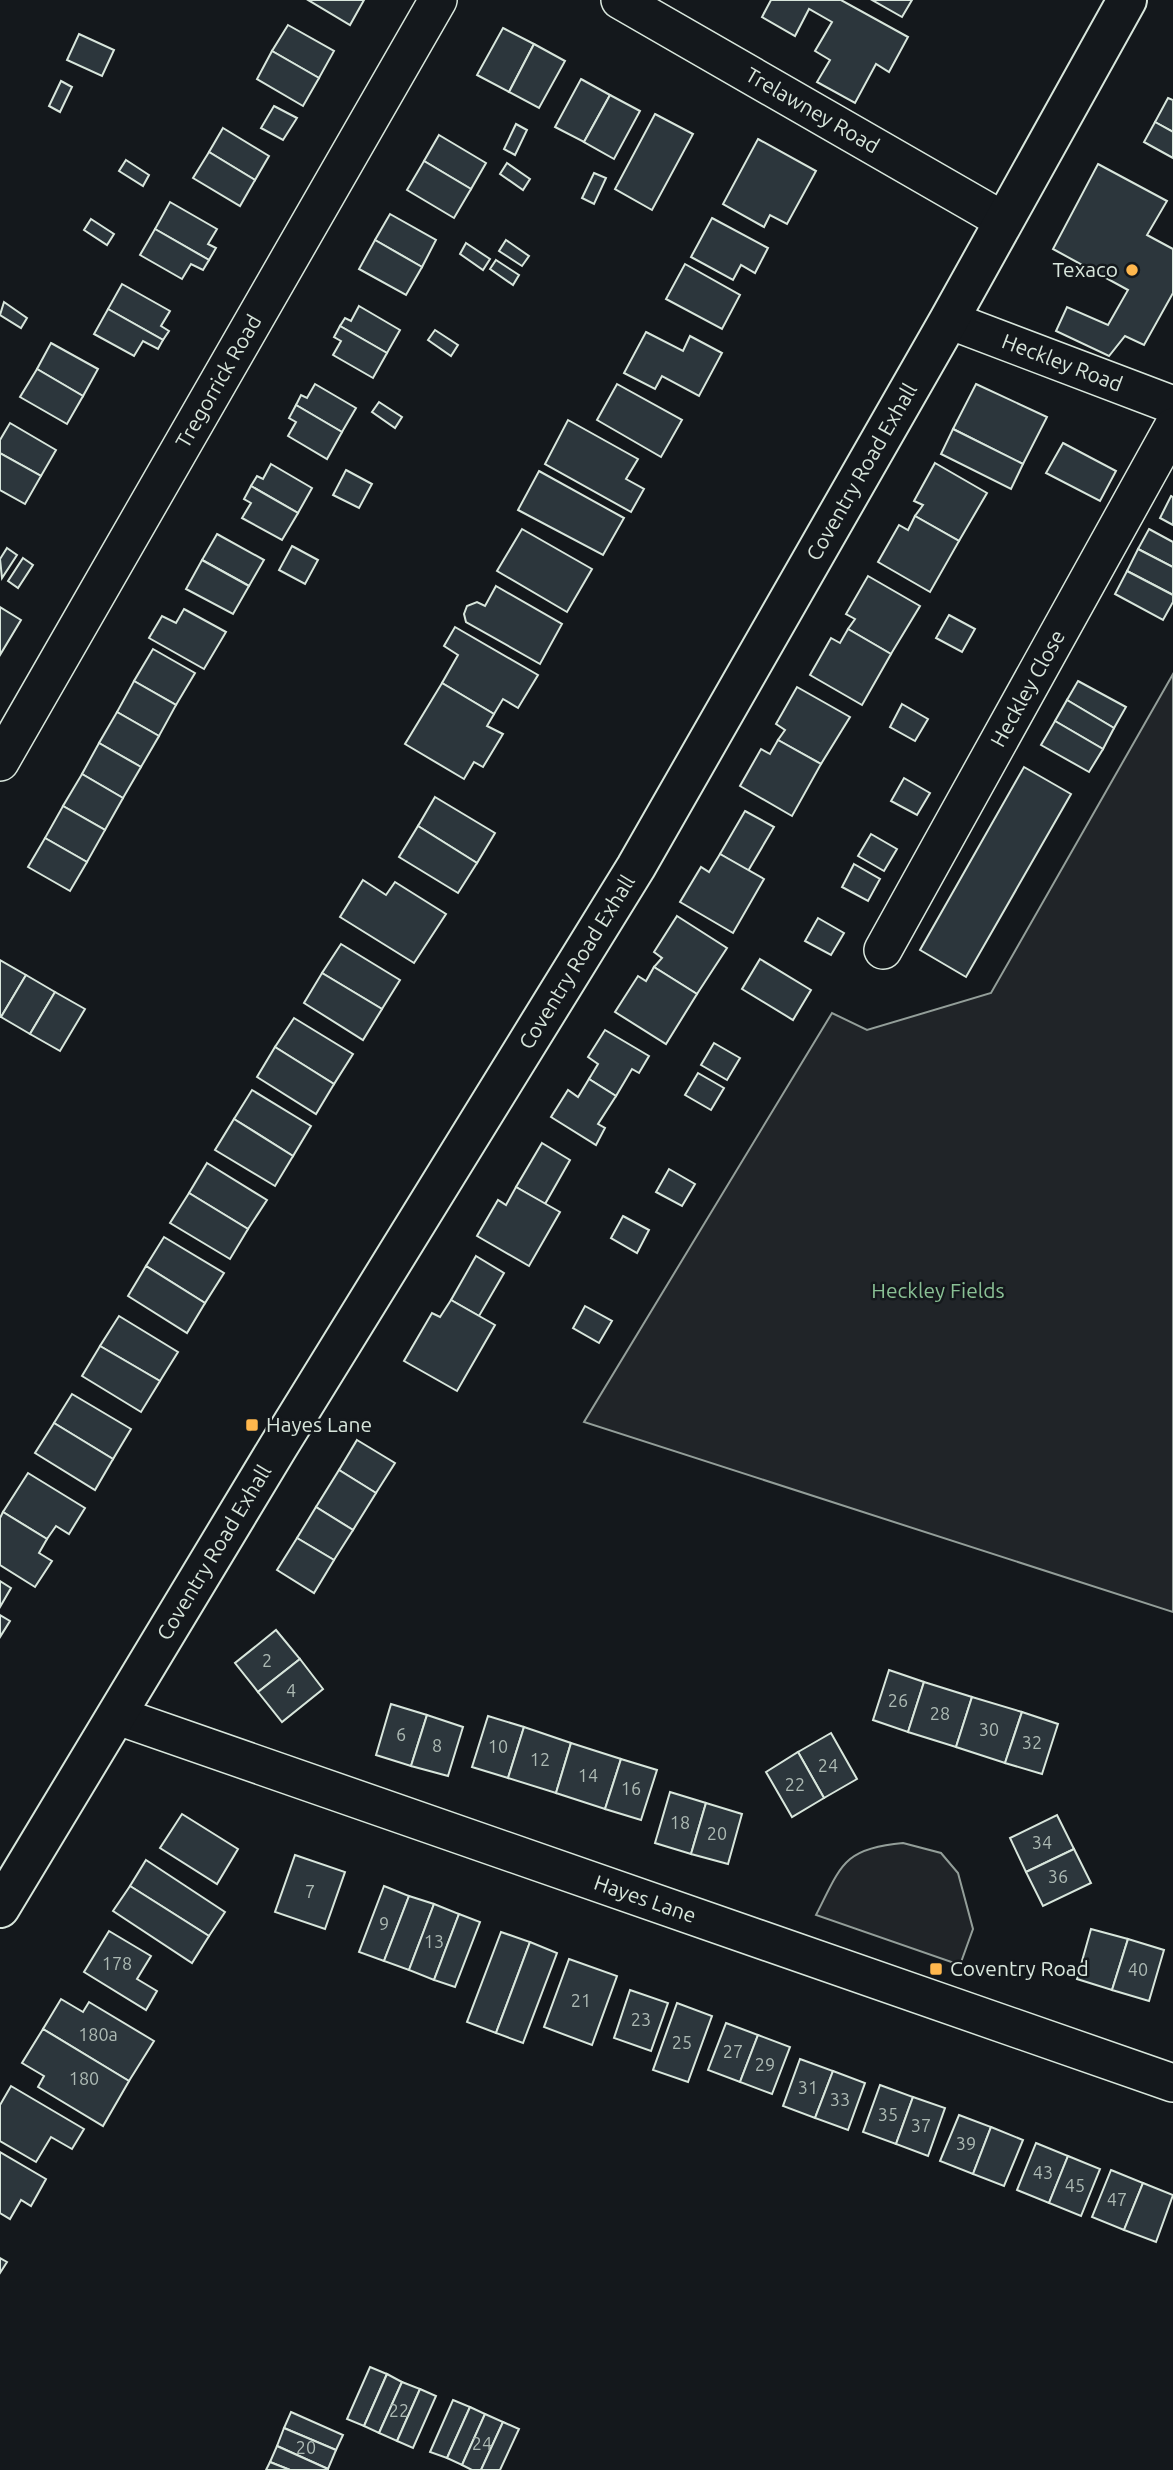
<svg xmlns="http://www.w3.org/2000/svg" width="1173" height="2470" font-family="Ubuntu,sans-serif">
<style>
.green{fill:#202428;stroke:#939e99;stroke-width:2}
.building{fill:#2c363c;stroke:#d8e6dc;stroke-width:2}
.lines{fill:none;stroke-linecap:round;stroke-linejoin:round}
.street-casing{stroke:#d8e6dc;stroke-width:40}
.secondary-casing{stroke:#d8e6dc;stroke-width:42}
.street{stroke:#14181c;stroke-width:37}
.secondary{stroke:#14181c;stroke-width:38}
.poi-dot{fill:#ffb74d;stroke:#14181c;stroke-width:2.5}
.labels{text-anchor:middle;stroke-width:5;stroke-linejoin:round;paint-order:stroke}
.number-label{font-size:18px;fill:#adbab4}
.street-label{font-size:21px;fill:#d8e6dc;stroke:#14181c}
.poi-label{font-size:21px;fill:#d8e6dc;stroke:#14181c;text-anchor:start}
.park-label{font-size:21px;fill:#8ac095;stroke:#14181c}
</style>
<rect width="100%" height="100%" fill="#14181c"/>
<g class="green">
<path d="M1173 674V1612L584 1422 832 1013 867 1030 991 993Z"/>
<path d="M903 1843 941 1853 958 1873 973 1929 960 1965 816 1915C841 1866 843 1848 903 1843Z"/>
</g>
<g class="building">
<path d="M308 0H364L350 25Z"/>
<path d="M771 0H841L908 37 889 72 876 64 855 103 817 82 830 60 815 51 832 22 809 9 795 36 762 17Z"/>
<path d="M872 0H912L902 17Z"/>
<path d="M288 25 334 51 319 78 272 51Z"/>
<path d="M503 28 534 44 509 92 477 75Z"/>
<path d="M79 34 114 50 102 76 67 60Z"/>
<path d="M534 44 565 61 539 108 509 92Z"/>
<path d="M272 51 319 78 303 106 257 79Z"/>
<path d="M581 79 610 95 584 142 555 127Z"/>
<path d="M61 81 72 87 60 112 49 106Z"/>
<path d="M610 95 640 111 614 159 584 142Z"/>
<path d="M1168 98 1173 100V132L1155 122Z"/>
<path d="M274 106 297 118 283 140 261 128Z"/>
<path d="M655 114 693 134 652 210 615 189Z"/>
<path d="M1155 122 1173 132V158L1144 142Z"/>
<path d="M516 124 527 130 515 155 504 149Z"/>
<path d="M223 128 269 156 255 180 209 152Z"/>
<path d="M439 135 486 163 471 189 424 161Z"/>
<path d="M758 139 816 171 787 224 770 215 764 227 723 204Z"/>
<path d="M209 152 255 180 240 206 193 178Z"/>
<path d="M126 160 149 175 143 186 119 171Z"/>
<path d="M424 161 471 189 454 218 407 190Z"/>
<path d="M507 163 530 179 523 190 500 174Z"/>
<path d="M1098 164 1167 201 1147 235 1173 249V293L1144 345 1125 336 1109 356 1056 331 1067 307 1108 325 1128 290 1053 249Z"/>
<path d="M594 173 606 178 594 204 582 198Z"/>
<path d="M170 202 217 229 208 244 216 248 209 260 155 229Z"/>
<path d="M390 214 436 240 422 267 375 240Z"/>
<path d="M712 218 768 248 755 273 741 265 733 280 691 257Z"/>
<path d="M91 219 114 234 107 245 84 230Z"/>
<path d="M155 229 209 260 203 270 191 264 182 279 140 255Z"/>
<path d="M375 240 422 267 406 295 359 269Z"/>
<path d="M506 240 529 256 522 266 499 251Z"/>
<path d="M466 243 490 259 483 270 460 254Z"/>
<path d="M496 260 519 275 513 285 490 269Z"/>
<path d="M685 264 740 295 722 329 666 299Z"/>
<path d="M122 284 170 311 161 326 169 331 163 340 108 309Z"/>
<path d="M4 302 27 318 21 328 0 315Z"/>
<path d="M359 306 400 330 387 353 340 326 345 318 351 321Z"/>
<path d="M108 309 163 340 158 349 143 341 134 356 94 334Z"/>
<path d="M340 326 387 353 373 378 333 355 341 341 334 337Z"/>
<path d="M435 330 458 345 451 356 428 340Z"/>
<path d="M646 332 683 351 690 336 722 353 699 396 662 376 655 389 624 373Z"/>
<path d="M51 343 98 369 83 396 37 369Z"/>
<path d="M37 369 83 396 67 424 20 397Z"/>
<path d="M315 384 356 408 342 432 296 405 301 395 307 398Z"/>
<path d="M617 384 682 420 661 457 597 420Z"/>
<path d="M976 384 1047 417 1023 464 953 429Z"/>
<path d="M379 402 402 417 395 428 372 412Z"/>
<path d="M296 405 342 432 327 459 288 436 296 422 289 418Z"/>
<path d="M568 420 638 459 626 479 644 489 631 512 545 464Z"/>
<path d="M10 423 56 450 41 476 0 453V440Z"/>
<path d="M953 429 1023 464 1011 489 941 454Z"/>
<path d="M1063 443 1116 471 1100 501 1046 473Z"/>
<path d="M0 453 41 476 25 504 0 490Z"/>
<path d="M935 463 987 493 959 541 915 516 923 505 914 501Z"/>
<path d="M271 464 312 488 298 513 251 486 257 476 263 479Z"/>
<path d="M346 470 372 484 359 508 333 495Z"/>
<path d="M539 471 624 518 603 555 518 510Z"/>
<path d="M251 486 298 513 282 540 242 518 251 503 244 499Z"/>
<path d="M1171 496 1173 497V525L1160 518Z"/>
<path d="M915 516 959 541 930 592 878 562 899 525 908 530Z"/>
<path d="M522 529 592 569 567 612 497 571Z"/>
<path d="M1149 529 1173 542V567L1138 549Z"/>
<path d="M217 534 264 560 249 586 202 560Z"/>
<path d="M292 546 318 560 305 584 279 570Z"/>
<path d="M7 548 17 555 2 578 0 559Z"/>
<path d="M1138 549 1173 567V595L1127 571Z"/>
<path d="M23 558 33 565 18 588 8 581Z"/>
<path d="M202 560 249 586 233 614 186 589Z"/>
<path d="M1127 571 1173 595V602L1163 620 1115 594Z"/>
<path d="M868 576 920 606 891 654 848 629 855 619 846 614Z"/>
<path d="M496 586 562 624 540 664 466 622 464 614 467 606 477 602 485 606Z"/>
<path d="M0 607 21 620 0 655Z"/>
<path d="M184 609 226 632 204 669 149 638 162 616 176 623Z"/>
<path d="M949 615 975 629 962 652 936 638Z"/>
<path d="M455 627 538 675 518 708 503 699 494 714 442 683 458 655 444 646Z"/>
<path d="M848 629 891 654 862 705 810 675 831 638 840 643Z"/>
<path d="M153 649 195 673 176 705 134 681Z"/>
<path d="M134 681 176 705 159 736 117 712Z"/>
<path d="M1078 681 1126 707 1114 728 1067 700Z"/>
<path d="M442 683 494 714 487 726 503 734 483 767 474 762 464 779 405 744Z"/>
<path d="M797 687 850 717 821 764 778 740 785 730 776 724Z"/>
<path d="M1067 700 1114 728 1103 749 1055 721Z"/>
<path d="M902 704 928 719 915 741 890 727Z"/>
<path d="M117 712 159 736 141 767 99 743Z"/>
<path d="M1055 721 1103 749 1089 772 1041 745Z"/>
<path d="M778 740 821 764 792 816 740 786 761 749 770 754Z"/>
<path d="M99 743 141 767 123 798 82 774Z"/>
<path d="M1024 767 1071 794 966 977 920 950Z"/>
<path d="M82 774 123 798 105 830 63 806Z"/>
<path d="M904 778 930 793 917 815 891 801Z"/>
<path d="M435 797 495 833 477 863 418 826Z"/>
<path d="M63 806 105 830 87 862 45 838Z"/>
<path d="M745 811 774 827 748 871 720 854Z"/>
<path d="M418 826 477 863 458 893 399 857Z"/>
<path d="M871 834 897 849 884 871 858 856Z"/>
<path d="M45 838 87 862 70 891 28 867Z"/>
<path d="M720 854 764 879 733 933 680 902 701 867 709 872Z"/>
<path d="M854 864 880 879 868 901 842 887Z"/>
<path d="M363 880 386 895 395 882 446 914 414 963 340 917Z"/>
<path d="M677 916 727 948 697 994 654 967 662 958 654 952Z"/>
<path d="M818 918 844 933 831 955 805 941Z"/>
<path d="M341 944 400 980 382 1009 322 973Z"/>
<path d="M760 959 811 990 793 1020 742 989Z"/>
<path d="M0 960 26 975 1 1017H0Z"/>
<path d="M654 967 697 994 666 1044 615 1012 638 976 646 981Z"/>
<path d="M322 973 382 1009 363 1040 304 1003Z"/>
<path d="M26 975 55 992 30 1034 1 1017Z"/>
<path d="M55 992 85 1009 60 1051 30 1034Z"/>
<path d="M294 1018 353 1054 334 1084 275 1047Z"/>
<path d="M605 1030 649 1056 639 1073 632 1069 616 1096 589 1079 598 1064 588 1057Z"/>
<path d="M714 1043 740 1058 727 1080 701 1065Z"/>
<path d="M275 1047 334 1084 316 1114 257 1077Z"/>
<path d="M698 1073 724 1088 711 1110 685 1095Z"/>
<path d="M589 1079 616 1096 598 1124 605 1128 596 1145 551 1117 568 1090 578 1097Z"/>
<path d="M252 1090 311 1126 293 1156 234 1119Z"/>
<path d="M234 1119 293 1156 275 1186 215 1150Z"/>
<path d="M542 1143 570 1160 545 1204 516 1187Z"/>
<path d="M207 1163 267 1200 248 1229 189 1193Z"/>
<path d="M669 1169 695 1184 682 1206 656 1192Z"/>
<path d="M516 1187 560 1212 529 1266 477 1236 498 1200 506 1205Z"/>
<path d="M189 1193 248 1229 230 1259 170 1223Z"/>
<path d="M623 1216 649 1230 637 1253 611 1238Z"/>
<path d="M164 1237 224 1273 205 1303 146 1266Z"/>
<path d="M476 1256 504 1273 479 1316 451 1300Z"/>
<path d="M146 1266 205 1303 187 1333 128 1296Z"/>
<path d="M451 1300 495 1325 457 1391 404 1361 432 1313 440 1317Z"/>
<path d="M585 1306 612 1321 599 1343 573 1328Z"/>
<path d="M119 1316 178 1352 160 1381 100 1346Z"/>
<path d="M100 1346 160 1381 141 1412 82 1376Z"/>
<path d="M72 1394 131 1429 113 1459 54 1423Z"/>
<path d="M54 1423 113 1459 95 1490 35 1453Z"/>
<path d="M357 1440 395 1463 376 1493 339 1470Z"/>
<path d="M339 1470 376 1493 353 1530 316 1507Z"/>
<path d="M28 1473 85 1508 69 1534 56 1526 47 1539 3 1512Z"/>
<path d="M316 1507 353 1530 334 1560 297 1538Z"/>
<path d="M3 1512 47 1539 39 1553 52 1561 35 1587 0 1565V1518Z"/>
<path d="M297 1538 334 1560 314 1593 277 1570Z"/>
<path d="M0 1581 11 1588 0 1607Z"/>
<path d="M0 1615 10 1621 0 1637Z"/>
<path d="M276 1630 300 1659 258 1692 235 1663Z"/>
<path d="M300 1659 323 1689 282 1722 258 1692Z"/>
<path d="M889 1670 924 1682 908 1732 873 1720Z"/>
<path d="M924 1682 972 1697 956 1747 908 1732Z"/>
<path d="M972 1697 1022 1712 1005 1763 956 1747Z"/>
<path d="M391 1704 427 1715 411 1766 376 1755Z"/>
<path d="M1022 1712 1058 1724 1042 1774 1005 1763Z"/>
<path d="M427 1715 463 1727 448 1776 411 1766Z"/>
<path d="M488 1716 524 1727 508 1778 472 1767Z"/>
<path d="M524 1727 571 1743 556 1793 508 1778Z"/>
<path d="M831 1733 857 1779 824 1798 798 1752Z"/>
<path d="M571 1743 621 1759 605 1809 556 1793Z"/>
<path d="M798 1752 824 1798 792 1817 766 1772Z"/>
<path d="M621 1759 657 1770 641 1820 605 1809Z"/>
<path d="M670 1792 706 1803 691 1854 655 1843Z"/>
<path d="M706 1803 742 1814 728 1864 691 1854Z"/>
<path d="M182 1814 238 1849 217 1884 160 1848Z"/>
<path d="M1057 1815 1074 1849 1026 1872 1010 1838Z"/>
<path d="M1074 1849 1091 1883 1043 1906 1026 1872Z"/>
<path d="M295 1855 345 1872 325 1929 275 1912Z"/>
<path d="M146 1860 225 1912 209 1936 130 1886Z"/>
<path d="M130 1886 209 1936 192 1963 113 1911Z"/>
<path d="M384 1886 409 1896 384 1961 359 1952Z"/>
<path d="M409 1896 434 1904 409 1970 384 1961Z"/>
<path d="M434 1904 459 1914 434 1980 409 1970Z"/>
<path d="M459 1914 480 1922 455 1987 434 1980Z"/>
<path d="M1091 1929 1128 1939 1112 1990 1077 1979Z"/>
<path d="M109 1931 151 1956 137 1979 157 1991 146 2010 84 1972Z"/>
<path d="M501 1932 530 1942 496 2033 467 2022Z"/>
<path d="M1128 1939 1164 1950 1149 2001 1112 1990Z"/>
<path d="M530 1942 557 1953 523 2043 496 2033Z"/>
<path d="M569 1959 617 1976 592 2045 544 2027Z"/>
<path d="M630 1990 668 2003 651 2051 614 2038Z"/>
<path d="M61 1999 83 2012 89 2002 154 2041 129 2081 43 2029Z"/>
<path d="M677 2003 712 2016 688 2082 653 2070Z"/>
<path d="M726 2023 758 2035 740 2082 708 2070Z"/>
<path d="M43 2029 129 2081 103 2126 38 2087 44 2076 22 2063Z"/>
<path d="M758 2035 790 2047 772 2094 740 2082Z"/>
<path d="M800 2059 833 2071 815 2118 783 2106Z"/>
<path d="M833 2071 865 2083 848 2130 815 2118Z"/>
<path d="M880 2085 913 2097 896 2144 863 2132Z"/>
<path d="M11 2086 84 2129 72 2149 51 2137 36 2162 0 2141V2105Z"/>
<path d="M913 2097 945 2108 928 2156 896 2144Z"/>
<path d="M959 2115 991 2127 973 2174 940 2161Z"/>
<path d="M991 2127 1023 2140 1004 2186 973 2174Z"/>
<path d="M1036 2143 1068 2156 1049 2203 1017 2190Z"/>
<path d="M0 2152 46 2179 31 2206 21 2200 10 2219 0 2213Z"/>
<path d="M1068 2156 1100 2169 1081 2216 1049 2203Z"/>
<path d="M1111 2170 1143 2183 1124 2230 1092 2217Z"/>
<path d="M1143 2183 1173 2195 1156 2242 1124 2230Z"/>
<path d="M0 2258 7 2262 0 2273Z"/>
<path d="M370 2367 387 2374 364 2426 347 2419Z"/>
<path d="M387 2374 402 2382 379 2433 364 2426Z"/>
<path d="M402 2382 420 2389 397 2441 379 2433Z"/>
<path d="M420 2389 436 2396 413 2448 397 2441Z"/>
<path d="M453 2400 470 2407 447 2458 430 2452Z"/>
<path d="M470 2407 485 2414 462 2465 447 2458Z"/>
<path d="M291 2412 343 2435 336 2450 284 2428Z"/>
<path d="M485 2414 503 2422 481 2470H472L462 2465Z"/>
<path d="M503 2422 519 2429 500 2470H481Z"/>
<path d="M284 2428 336 2450 328 2469 277 2446Z"/>
<path d="M277 2446 328 2469V2470H290L270 2462Z"/>
<path d="M270 2462 290 2470H266Z"/>
</g>
<g class="lines">
<g class="street-casing">
<g id="street">
<path id="s1" d="M620 0 1004 221"/>
<path id="s2" d="M949 320 1173 405"/>
<path id="s3" d="M0 762 438 0"/>
<path id="s4" d="M883 950 1173 427"/>
<path id="s5" d="M118 1716 1173 2083"/>
</g>
</g>
<g class="secondary-casing">
<g id="secondary">
<path id="s6" d="M0 1908 278 1447 636 867 949 320 1127 0"/>
</g>
</g>
<use href="#street" class="street"/>
<use href="#secondary" class="secondary"/>
</g>
<g class="poi-dot">
<circle cx="1132" cy="270" r="7"/>
<rect x="245" y="1418" width="14" height="14" rx="3.5"/>
<rect x="929" y="1962" width="14" height="14" rx="3.5"/>
</g>
<g class="labels">
<g class="number-label">
<text x="267" y="1667">2</text>
<text x="291" y="1697">4</text>
<text x="898" y="1707">26</text>
<text x="940" y="1720">28</text>
<text x="989" y="1736">30</text>
<text x="401" y="1741">6</text>
<text x="1032" y="1749">32</text>
<text x="437" y="1752">8</text>
<text x="498" y="1753">10</text>
<text x="540" y="1766">12</text>
<text x="828" y="1772">24</text>
<text x="588" y="1782">14</text>
<text x="795" y="1791">22</text>
<text x="631" y="1795">16</text>
<text x="680" y="1829">18</text>
<text x="717" y="1840">20</text>
<text x="1042" y="1849">34</text>
<text x="1058" y="1883">36</text>
<text x="310" y="1898">7</text>
<text x="384" y="1930">9</text>
<text x="434" y="1948">13</text>
<text x="117" y="1970">178</text>
<text x="1138" y="1976">40</text>
<text x="581" y="2007">21</text>
<text x="641" y="2026">23</text>
<text x="98" y="2041">180a</text>
<text x="682" y="2049">25</text>
<text x="733" y="2058">27</text>
<text x="765" y="2071">29</text>
<text x="84" y="2085">180</text>
<text x="808" y="2094">31</text>
<text x="840" y="2106">33</text>
<text x="888" y="2121">35</text>
<text x="921" y="2132">37</text>
<text x="966" y="2150">39</text>
<text x="1043" y="2179">43</text>
<text x="1075" y="2192">45</text>
<text x="1117" y="2206">47</text>
<text x="399" y="2417">22</text>
<text x="482" y="2450">24</text>
<text x="306" y="2454">20</text>
</g>
<g class="street-label">
<text dy="7" stroke="none"><textPath href="#s1" startOffset="222">Trelawney Road</textPath></text>
<text dy="7" stroke="none"><textPath href="#s2" startOffset="121">Heckley Road</textPath></text>
<text dy="7" stroke="none"><textPath href="#s3" startOffset="439">Tregorrick Road</textPath></text>
<text dy="7" stroke="none"><textPath href="#s6" startOffset="1675">Coventry Road Exhall</textPath></text>
<text dy="7" stroke="none"><textPath href="#s4" startOffset="299">Heckley Close</textPath></text>
<text dy="7" stroke="none"><textPath href="#s6" startOffset="1108">Coventry Road Exhall</textPath></text>
<text dy="7" stroke="none"><textPath href="#s6" startOffset="415">Coventry Road Exhall</textPath></text>
<text dy="7" stroke="none"><textPath href="#s5" startOffset="558">Hayes Lane</textPath></text>
</g>
<g class="poi-label">
<text x="1118" y="277" text-anchor="end">Texaco</text>
<text x="266" y="1432">Hayes Lane</text>
<text x="950" y="1976">Coventry Road</text>
</g>
<g class="park-label">
<text x="938" y="1298">Heckley Fields</text>
</g>
</g>
</svg>
